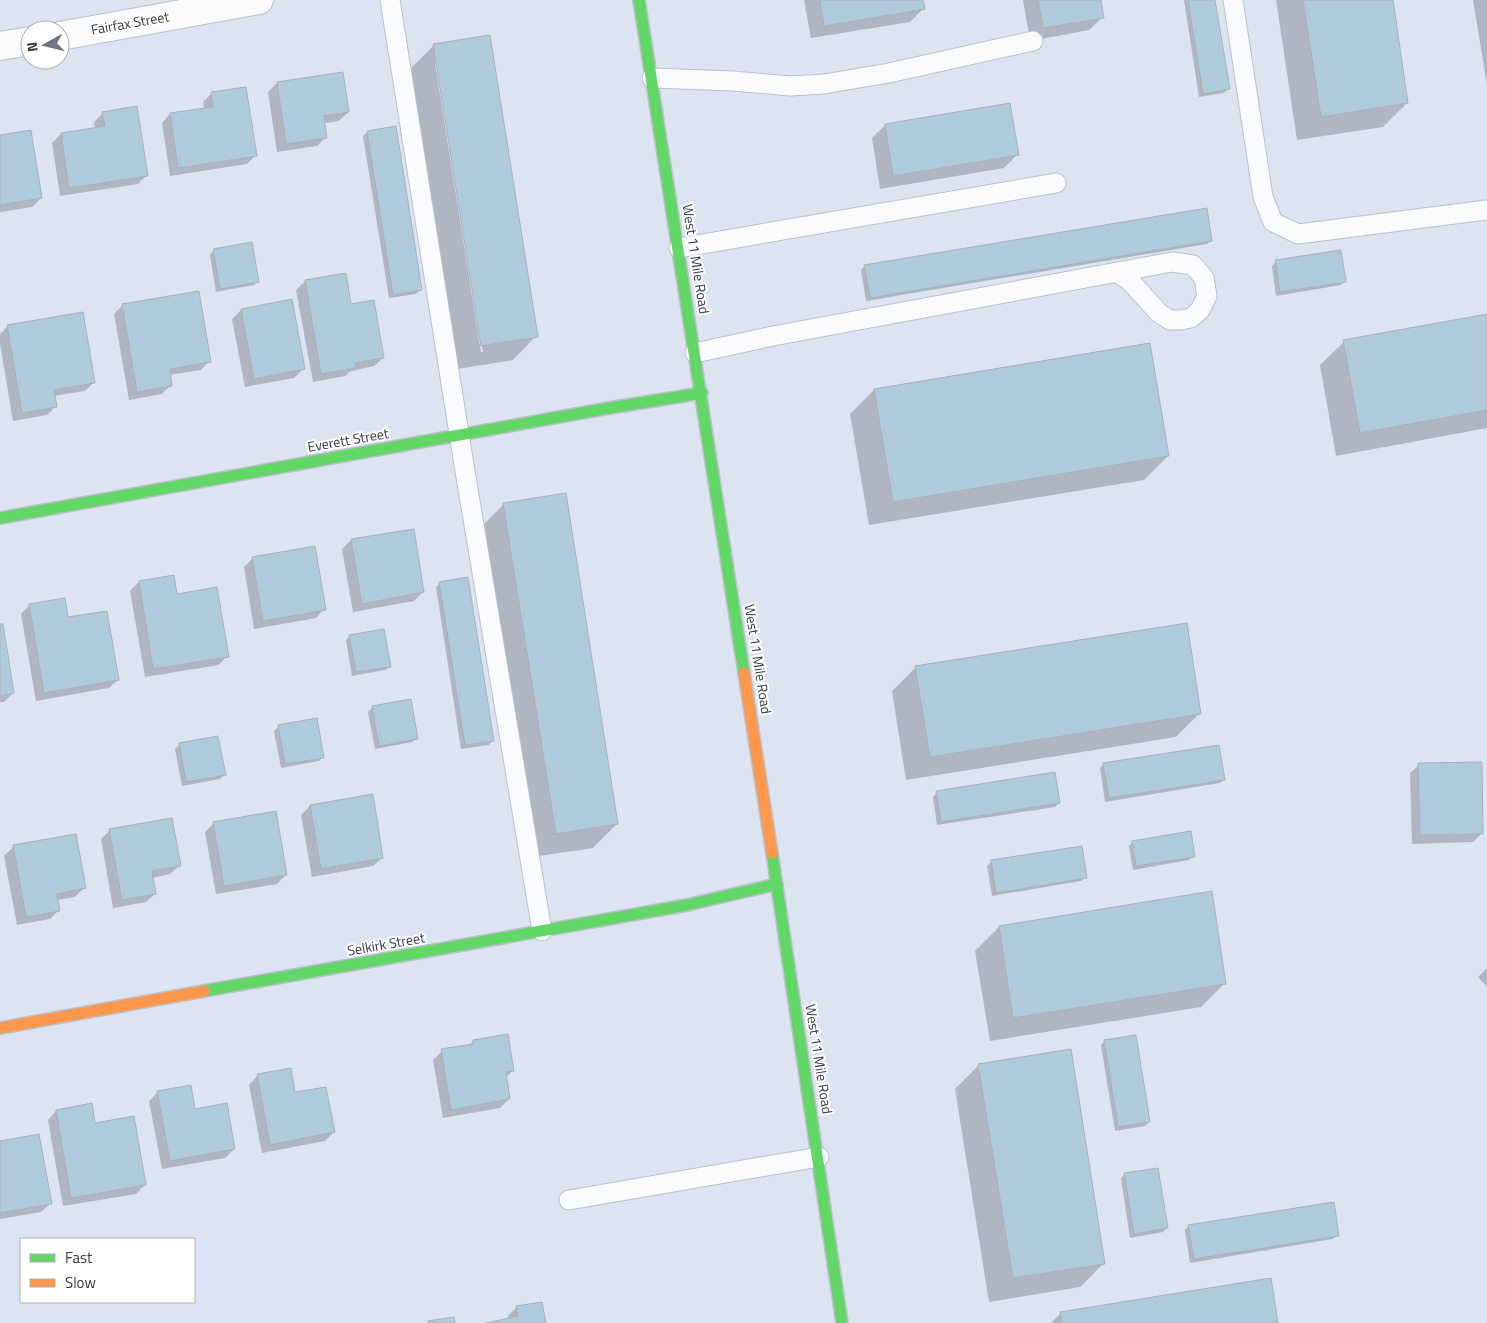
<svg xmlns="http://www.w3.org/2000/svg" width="1487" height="1323" font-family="'Titillium Web',sans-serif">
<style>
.shadow{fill:#0003;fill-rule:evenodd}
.building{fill:#afcada;stroke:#a8b1b9}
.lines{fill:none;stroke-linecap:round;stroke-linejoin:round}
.lane-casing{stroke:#bac0cb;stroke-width:21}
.street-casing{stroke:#bac0cb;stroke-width:30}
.fast-casing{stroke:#bac0cb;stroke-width:14}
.slow-casing{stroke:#bac0cb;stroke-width:14}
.lane{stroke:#fafbfd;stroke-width:19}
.street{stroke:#fafbfd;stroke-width:28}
.fast{stroke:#63d668;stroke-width:11}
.slow{stroke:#ff974d;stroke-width:11}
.labels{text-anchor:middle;stroke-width:4;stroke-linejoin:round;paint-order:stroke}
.street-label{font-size:14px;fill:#323842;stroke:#fff}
</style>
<rect width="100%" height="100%" fill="#dce4f2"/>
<g class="shadow">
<path d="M804 0H922L923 9 910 22 811 38Z"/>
<path d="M1023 0H1100L1103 17 1089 30 1030 41Z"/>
<path d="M1184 0H1214L1228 89 1224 93 1199 97Z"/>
<path d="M1276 0H1391L1407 103 1383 127 1297 140Z"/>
<path d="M1473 0H1487V85Z"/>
<path d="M434 45 536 336 513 360 458 369 410 69ZM435 63H438L483 352H481Z"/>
<path d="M277 83 348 112 339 121 324 123 326 137 317 146 277 152 268 92Z"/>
<path d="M212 93 256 155 247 164 170 176 162 123 170 114 204 109 203 102Z"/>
<path d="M103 113 147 175 138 184 60 196 52 143 61 134 95 129 94 122Z"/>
<path d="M885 125 1017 155 1004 168 880 189 872 138Z"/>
<path d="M367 132 420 290 416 294 389 298 363 136Z"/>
<path d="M0 136 41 198 32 207 0 212Z"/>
<path d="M1211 240 1207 244 866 301 861 270 865 266Z"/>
<path d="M214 250 258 281 254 285 216 292 210 255Z"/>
<path d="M1276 262 1345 281 1341 285 1276 296 1272 266Z"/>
<path d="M305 281 350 306 383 358 374 366 351 371 345 376 313 382 296 290Z"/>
<path d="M123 305 209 361 201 370 169 375 171 385 162 394 129 400 114 314Z"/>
<path d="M241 310 303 369 294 378 245 387 232 319Z"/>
<path d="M1487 315V428L1336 456 1320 365 1344 342Z"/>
<path d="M8 326 94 382 85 391 54 396 56 406 47 415 13 421 0 343V334Z"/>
<path d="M874 390 1168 456 1144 480 869 525 850 414Z"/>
<path d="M504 504 617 824 593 848 532 857 480 528Z"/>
<path d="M351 540 423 592 414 601 353 612 342 549Z"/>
<path d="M253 558 324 609 316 618 254 629 244 567Z"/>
<path d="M139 582 176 595 227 656 219 665 145 677 130 591Z"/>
<path d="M440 583 493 740 489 745 461 749 436 587Z"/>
<path d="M29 606 67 619 118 680 109 688 36 701 21 614Z"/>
<path d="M0 625 13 693 4 702H0Z"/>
<path d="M350 636 390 666 385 670 352 676 346 640Z"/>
<path d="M916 667 1200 713 1176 737 906 780 892 691Z"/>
<path d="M372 708 417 738 412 742 375 749 368 712Z"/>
<path d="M316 720 323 757 319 761 281 768 274 731 278 727Z"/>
<path d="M180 744 224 775 220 779 182 786 175 749Z"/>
<path d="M1104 764 1224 779 1220 783 1105 802 1100 768Z"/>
<path d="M1419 765 1482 833 1473 842 1412 844 1410 773Z"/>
<path d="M937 793 1059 803 1055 807 937 825 933 797Z"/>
<path d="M310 806 382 858 373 866 312 877 301 815Z"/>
<path d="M214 823 286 875 277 884 216 894 205 832Z"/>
<path d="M110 830 179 866 170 874 152 878 155 894 146 902 113 908 101 839Z"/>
<path d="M1133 842 1193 856 1189 860 1133 870 1129 846Z"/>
<path d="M13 847 84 888 75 897 57 900 59 910 50 919 17 925 4 856Z"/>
<path d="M1081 847 1086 877 1081 881 992 896 987 866 991 862Z"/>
<path d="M999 927 1225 983 1201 1007 990 1041 975 951Z"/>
<path d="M1487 968V987L1478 977Z"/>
<path d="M473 1041 513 1070 505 1078 509 1099 500 1108 443 1118 433 1060 442 1051 469 1046Z"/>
<path d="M1105 1041 1149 1122 1145 1126 1115 1131 1101 1045Z"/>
<path d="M979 1065 1104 1263 1080 1287 989 1302 955 1089Z"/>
<path d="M257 1076 294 1094 334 1132 325 1141 262 1153 249 1085Z"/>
<path d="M158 1092 194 1110 234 1149 225 1158 162 1169 149 1101Z"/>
<path d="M56 1111 94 1124 145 1185 136 1194 63 1206 48 1120Z"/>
<path d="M0 1143 50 1204 41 1212 0 1219Z"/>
<path d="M1125 1174 1167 1228 1163 1232 1130 1238 1121 1178Z"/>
<path d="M1189 1226 1338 1235 1333 1239 1190 1263 1185 1230Z"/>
<path d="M517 1307 545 1323H488L508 1319V1316Z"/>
<path d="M1061 1313 1277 1323H1051Z"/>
</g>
<g class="building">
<path d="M820 0H923L925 9 824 26Z"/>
<path d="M1038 0H1101L1104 18 1043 28Z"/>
<path d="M1188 0H1215L1230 89 1203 94Z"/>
<path d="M1303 0H1393L1408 103 1321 117Z"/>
<path d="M490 35 538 337 481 346 433 44Z"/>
<path d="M343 72 349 112 324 116 327 138 286 144 277 82Z"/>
<path d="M246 87 257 156 178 168 170 113 213 107 211 92Z"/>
<path d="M1010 103 1019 155 893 176 885 124Z"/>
<path d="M137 106 148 176 69 188 61 133 105 126 102 112Z"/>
<path d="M396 126 422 290 393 295 367 131Z"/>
<path d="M31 130 42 198 0 205V135Z"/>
<path d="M1207 208 1212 241 870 298 864 265Z"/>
<path d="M252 242 259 282 220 289 213 249Z"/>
<path d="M1341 250 1346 282 1280 292 1275 260Z"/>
<path d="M346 273 351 304 374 300 384 358 355 363 356 368 321 374 305 280Z"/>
<path d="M199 291 211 362 170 369 172 386 137 392 122 304Z"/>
<path d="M292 299 305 369 254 379 241 309Z"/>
<path d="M83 312 95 383 54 390 57 407 22 413 7 325Z"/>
<path d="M1487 314V410L1360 433 1343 340Z"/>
<path d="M1150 343 1169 456 893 502 874 389Z"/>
<path d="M566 493 618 824 556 834 503 503Z"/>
<path d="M414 529 424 592 362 604 351 539Z"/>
<path d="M315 546 326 610 263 621 252 557Z"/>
<path d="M174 575 177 594 217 587 229 657 153 669 139 581Z"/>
<path d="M468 577 494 741 465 745 439 582Z"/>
<path d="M65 598 68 617 107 611 119 680 44 693 29 604Z"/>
<path d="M1187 623 1201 714 930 757 915 666Z"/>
<path d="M0 624H3L14 693 0 696Z"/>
<path d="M384 629 391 667 356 672 349 635Z"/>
<path d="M411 699 418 739 379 746 372 706Z"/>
<path d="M317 718 324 758 285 764 278 725Z"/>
<path d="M218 736 226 775 186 782 179 743Z"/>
<path d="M1219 745 1225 780 1109 798 1103 763Z"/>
<path d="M1482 762 1483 834 1420 835 1418 763Z"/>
<path d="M1055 772 1060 803 941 822 936 791Z"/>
<path d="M373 794 383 858 321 869 310 805Z"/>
<path d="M276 811 287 875 224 886 213 822Z"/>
<path d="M172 818 181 866 152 871 156 894 122 900 109 829Z"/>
<path d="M1191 831 1195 857 1136 866 1132 841Z"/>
<path d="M76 834 86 888 57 894 60 911 26 917 13 845Z"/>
<path d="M1082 846 1087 878 996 893 991 860Z"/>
<path d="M1212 891 1226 984 1013 1018 999 926Z"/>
<path d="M508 1034 514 1071 506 1072 510 1099 451 1110 441 1049 473 1044V1040Z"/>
<path d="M1136 1035 1150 1122 1118 1127 1104 1040Z"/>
<path d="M1071 1049 1105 1264 1013 1278 978 1064Z"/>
<path d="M291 1068 295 1092 326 1087 335 1132 270 1145 257 1074Z"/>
<path d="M191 1085 195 1109 227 1103 235 1149 170 1161 157 1091Z"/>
<path d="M92 1103 95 1123 134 1116 146 1185 71 1198 56 1110Z"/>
<path d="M39 1134 52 1204 0 1213V1141Z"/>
<path d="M1158 1168 1168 1228 1134 1234 1124 1173Z"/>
<path d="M1334 1202 1339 1236 1194 1259 1188 1225Z"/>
<path d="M1271 1278 1278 1323H1062L1060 1312Z"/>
<path d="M542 1302 546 1323H486L518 1316 516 1306Z"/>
<path d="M454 1317 455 1323H428V1321Z"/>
</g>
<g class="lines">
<g class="lane-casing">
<g id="lane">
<path d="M390 0 465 471 542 931"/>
<path d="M1233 0 1263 197 1273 222 1298 234 1487 210"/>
<path d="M652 78 733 81 790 86 824 84 889 73 1033 41"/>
<path d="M679 248 1056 183"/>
<path d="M695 353 773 336 1172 262 1193 265 1204 278 1207 296 1200 310 1191 318 1181 320H1170L1159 313 1130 281 1118 273"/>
<path d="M569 1200 819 1157"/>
</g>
</g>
<g class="street-casing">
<g id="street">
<path d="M60 36 259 0"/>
<path d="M0 46 30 41"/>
</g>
</g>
<g class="fast-casing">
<g id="fast">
<path d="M639 0 744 673"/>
<path d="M0 518 609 408 702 393"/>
<path d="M772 853 842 1323"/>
<path d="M204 991 687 905 777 884"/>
</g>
</g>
<g class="slow-casing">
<g id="slow">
<path d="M744 673 772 853"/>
<path d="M0 1028 204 991"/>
</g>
</g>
<use href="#lane" class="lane"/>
<use href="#street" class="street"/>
<use href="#fast" class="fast"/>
<use href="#slow" class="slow"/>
</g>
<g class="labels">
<g class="street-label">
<text transform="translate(130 23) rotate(-10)" y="5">Fairfax Street</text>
<text transform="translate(696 259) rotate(81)" y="5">West 11 Mile Road</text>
<text transform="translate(348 440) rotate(-10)" y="5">Everett Street</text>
<text transform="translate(758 659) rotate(81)" y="5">West 11 Mile Road</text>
<text transform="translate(386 944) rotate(-10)" y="5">Selkirk Street</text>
<text transform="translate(819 1059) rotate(81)" y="5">West 11 Mile Road</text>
</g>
</g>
<rect x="20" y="1238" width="175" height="65" fill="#ffffff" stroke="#adafb3"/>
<rect x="30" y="1254" width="25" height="8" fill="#63d668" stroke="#adafb3"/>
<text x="65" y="1263" font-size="15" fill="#323842">Fast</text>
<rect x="30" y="1279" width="25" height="8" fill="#ff974d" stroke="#adafb3"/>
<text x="65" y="1288" font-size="15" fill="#323842">Slow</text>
<g transform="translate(45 45) rotate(262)"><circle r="24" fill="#ffffff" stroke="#adafb3"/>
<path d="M0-4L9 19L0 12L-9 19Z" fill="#6e7480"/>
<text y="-8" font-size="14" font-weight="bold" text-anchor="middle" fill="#323842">N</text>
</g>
</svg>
